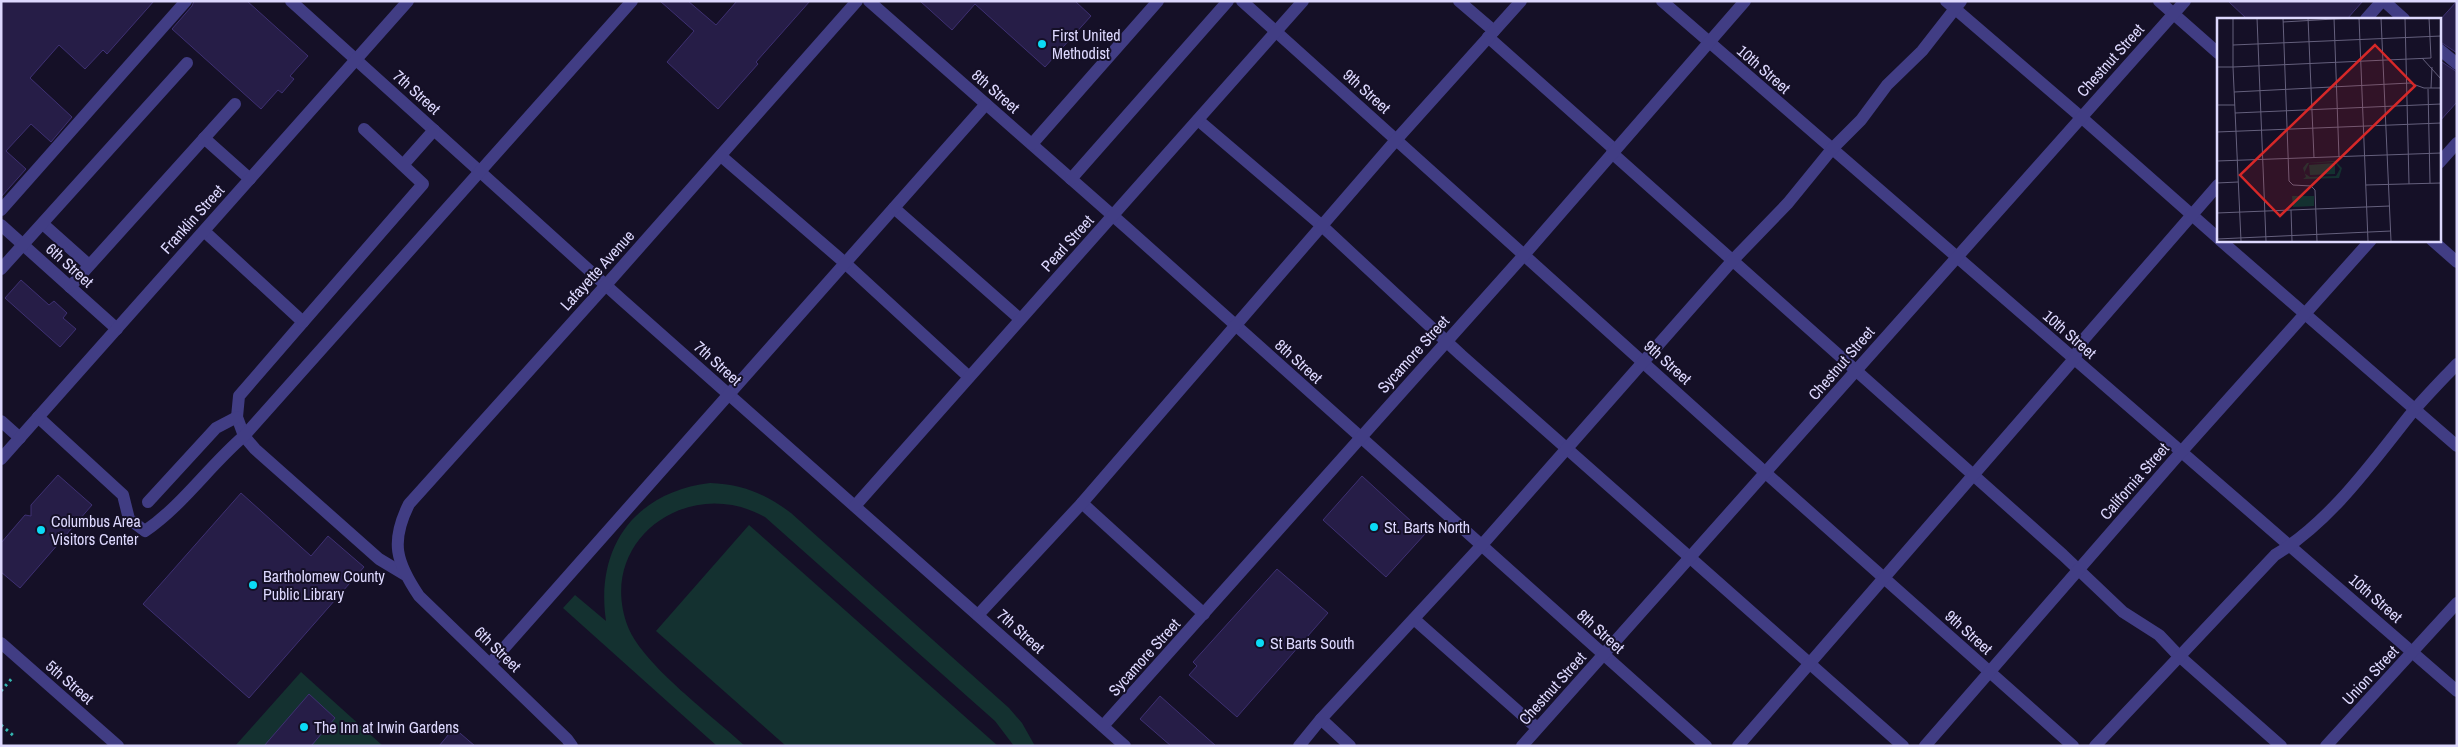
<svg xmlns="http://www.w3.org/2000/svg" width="2458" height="747" font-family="'Archivo Narrow',sans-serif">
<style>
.green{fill:#143130}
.building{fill:#261d47;stroke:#3e3072}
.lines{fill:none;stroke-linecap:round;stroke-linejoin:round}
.path{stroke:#34b5af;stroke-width:3;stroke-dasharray:2.5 4;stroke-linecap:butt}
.minor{stroke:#413d84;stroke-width:12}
.poi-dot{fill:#0bdbf6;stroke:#151027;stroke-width:2}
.labels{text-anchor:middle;stroke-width:4;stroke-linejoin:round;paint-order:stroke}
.poi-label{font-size:16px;fill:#ddd8fe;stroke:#151027;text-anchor:start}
.street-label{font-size:16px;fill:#ddd8fe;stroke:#151027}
.inset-road{fill:none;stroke:#65607d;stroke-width:1}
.view{fill:#d62828;fill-opacity:0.15;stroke:#d62828;stroke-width:2.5}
.inset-edge{fill:none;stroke:#ddd8fe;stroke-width:2.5}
</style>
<rect width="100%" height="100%" fill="#151027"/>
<g class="green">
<path d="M710 483C742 484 766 494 791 513L1009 708 1022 723 1035 746H1014L995 721 765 517C688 474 595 541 628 627 643 665 714 717 745 746H717L563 608 575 595 606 621C595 547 635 492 710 483Z"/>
<path d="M749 525 998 746H786L656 631Z"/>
<path d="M301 672 383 746H235Z"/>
</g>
<g class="building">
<path d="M1 1H154L107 54 103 50 85 69 59 45 30 78 72 117 51 142 31 124 6 151 26 169 1 197Z"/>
<path d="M194 1H247L308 56 290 76 294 79 282 93 278 90 261 109 172 29 192 6Z"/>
<path d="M660 1H688L716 25 737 1H810L756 62 758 64 718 109 667 62 694 31Z"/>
<path d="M920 1H1075L1091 16 1045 67 975 4 952 30Z"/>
<path d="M2228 1H2363L2347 19H2247Z"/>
<path d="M2457 1V53L2439 41V21Z"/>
<path d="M2439 60 2457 72V102L2439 122Z"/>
<path d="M21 280 49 305 54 301 67 313 63 318 76 329 60 347 5 298Z"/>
<path d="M58 475 92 505 20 588 1 572V543L25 515 31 516V505Z"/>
<path d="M1362 476 1425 534 1386 577 1323 520Z"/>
<path d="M241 493 311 556 328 536 364 567 249 698 143 604Z"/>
<path d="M1277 569 1328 613 1237 717 1189 675 1197 666 1193 662Z"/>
<path d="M309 694 335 718 311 746H264Z"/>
<path d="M1160 696 1216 746H1171L1140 719Z"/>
<path d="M454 728 475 746H439Z"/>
</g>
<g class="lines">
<g class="path">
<path d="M1 691 13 677"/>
<path d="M1 725 15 737"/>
</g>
<g class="minor">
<path d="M291 1 621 299 1125 746"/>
<path d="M869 1 1128 229 1706 746"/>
<path d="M1242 1 1777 483 2073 746"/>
<path d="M1459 1 1494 31"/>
<path d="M1662 1 2457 691"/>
<path d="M1946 1 2081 117 2218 238"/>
<path d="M2159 1 2218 53"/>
<path d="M2384 1 2404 19"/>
<path d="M2366 19 2382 1"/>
<path d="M1488 37 1615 150"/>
<path d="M2439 49 2457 64"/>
<path d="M1198 120 1321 225 1461 355 1903 746"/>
<path d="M204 138 250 179"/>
<path d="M1032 144 1158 1"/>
<path d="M1612 153 2063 555 2123 612 2159 635 2178 655 2281 746"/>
<path d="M721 156 845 263 969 377"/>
<path d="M2439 163 2457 143"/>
<path d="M403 165 434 130"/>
<path d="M1071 179 1228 1"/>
<path d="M894 208 1020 319"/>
<path d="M1 210 186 1"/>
<path d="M43 224 89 265"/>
<path d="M1 225 117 329"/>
<path d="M204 231 303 322 239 396 237 417 244 436 255 449 379 559 404 574"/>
<path d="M2220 240 2457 446"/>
<path d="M2432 240 2457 262"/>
<path d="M1 269 187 63"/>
<path d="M70 287 235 104"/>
<path d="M303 322 423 184 364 129"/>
<path d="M38 417 123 495 129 519 145 531C183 505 209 466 244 436L632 1"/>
<path d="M1 421 20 438"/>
<path d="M1 459 408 1"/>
<path d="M148 502 216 428 237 417"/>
<path d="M1082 503 1204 614"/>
<path d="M855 506 1303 1"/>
<path d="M978 615 1082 503 1396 140 1521 1"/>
<path d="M1414 619 1537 728"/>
<path d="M1 643 118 746"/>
<path d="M490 664 986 104"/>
<path d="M1321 719 1350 746"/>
<path d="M1103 726 1524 255 1745 1"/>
<path d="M572 746 567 739 419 596C396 562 390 542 409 504L606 285 857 1"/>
<path d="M1299 746 1321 719 1481 546 1733 260 1788 203 1832 149 1861 120 1887 85 1922 51 1961 1"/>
<path d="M1522 746 2185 1"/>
<path d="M1738 746 2074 359 2084 339 2218 185"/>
<path d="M1925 746 2174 460 2371 240"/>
<path d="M2095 746 2275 555C2330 522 2371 464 2410 415 2425 397 2441 381 2457 364"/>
<path d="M2326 746 2457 603"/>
</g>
</g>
<g class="poi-dot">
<circle cx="1042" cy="44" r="5"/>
<circle cx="1374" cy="527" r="5"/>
<circle cx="41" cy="530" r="5"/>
<circle cx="253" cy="585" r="5"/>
<circle cx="1260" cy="643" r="5"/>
<circle cx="304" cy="727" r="5"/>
</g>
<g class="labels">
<g class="poi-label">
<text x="1052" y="41">First United<tspan x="1052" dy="18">Methodist</tspan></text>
<text x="51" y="527">Columbus Area<tspan x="51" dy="18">Visitors Center</tspan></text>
<text x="1384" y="533">St. Barts North</text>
<text x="263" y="582">Bartholomew County<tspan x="263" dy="18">Public Library</tspan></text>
<text x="1270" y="649">St Barts South</text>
<text x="314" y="733">The Inn at Irwin Gardens</text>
</g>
<g class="street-label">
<text transform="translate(2110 60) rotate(-48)" y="6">Chestnut Street</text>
<text transform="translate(1764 69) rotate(41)" y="6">10th Street</text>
<text transform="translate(996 91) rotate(41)" y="6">8th Street</text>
<text transform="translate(1367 91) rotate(42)" y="6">9th Street</text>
<text transform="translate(417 92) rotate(42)" y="6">7th Street</text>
<text transform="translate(192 219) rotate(-48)" y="6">Franklin Street</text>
<text transform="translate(1067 243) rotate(-48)" y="6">Pearl Street</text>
<text transform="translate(70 265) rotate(42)" y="6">6th Street</text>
<text transform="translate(597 270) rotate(-48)" y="6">Lafayette Avenue</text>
<text transform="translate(2070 334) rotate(41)" y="6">10th Street</text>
<text transform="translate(1413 354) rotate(-48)" y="6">Sycamore Street</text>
<text transform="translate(1299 361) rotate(42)" y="6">8th Street</text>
<text transform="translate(1668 362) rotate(42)" y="6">9th Street</text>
<text transform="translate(718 363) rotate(42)" y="6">7th Street</text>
<text transform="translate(1841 363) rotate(-49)" y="6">Chestnut Street</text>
<text transform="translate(2134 481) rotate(-49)" y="6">California Street</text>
<text transform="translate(2376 598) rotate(41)" y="6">10th Street</text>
<text transform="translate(1021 631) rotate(42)" y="6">7th Street</text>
<text transform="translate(1601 631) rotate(42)" y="6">8th Street</text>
<text transform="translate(1969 632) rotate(42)" y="6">9th Street</text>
<text transform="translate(498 649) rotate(44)" y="6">6th Street</text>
<text transform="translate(1144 657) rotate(-48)" y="6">Sycamore Street</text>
<text transform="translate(2370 675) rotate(-47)" y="6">Union Street</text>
<text transform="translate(70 682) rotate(41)" y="6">5th Street</text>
<text transform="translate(1552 688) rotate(-48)" y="6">Chestnut Street</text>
</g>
</g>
<g transform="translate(2217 18)">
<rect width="224" height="224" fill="#151027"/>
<path d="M118 143 125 150 122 160 86 161 89 159 86 150 90 145ZM118 144 123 151 119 158 93 159 87 155 92 145ZM118 145V156L93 157 92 147ZM75 178H97V188L76 189Z" fill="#143130" fill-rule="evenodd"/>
<path class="inset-road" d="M40 0 49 223M66 0 72 163 76 167 94 168 98 172 100 223M91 0 97 140M117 0 122 139M142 0 151 223M164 0 174 223M188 0 192 166M66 4 134 0M16 27 224 18M205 40 224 61M0 49H16V0M214 70 215 49M211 71 213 165M17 74 193 65 207 70H224M0 87H18M18 95 224 86M0 114 224 105M0 143 224 135M0 165 21 164M149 167 224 165M74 192 75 223M0 195 173 188M0 221 174 213M24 223 16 49 214 40 212 0"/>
<path class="view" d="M158 27 198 68 63 198 23 157Z"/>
<rect width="224" height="224" class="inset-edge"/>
</g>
<rect width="2458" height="747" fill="none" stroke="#ddd8fe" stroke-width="5"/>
</svg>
